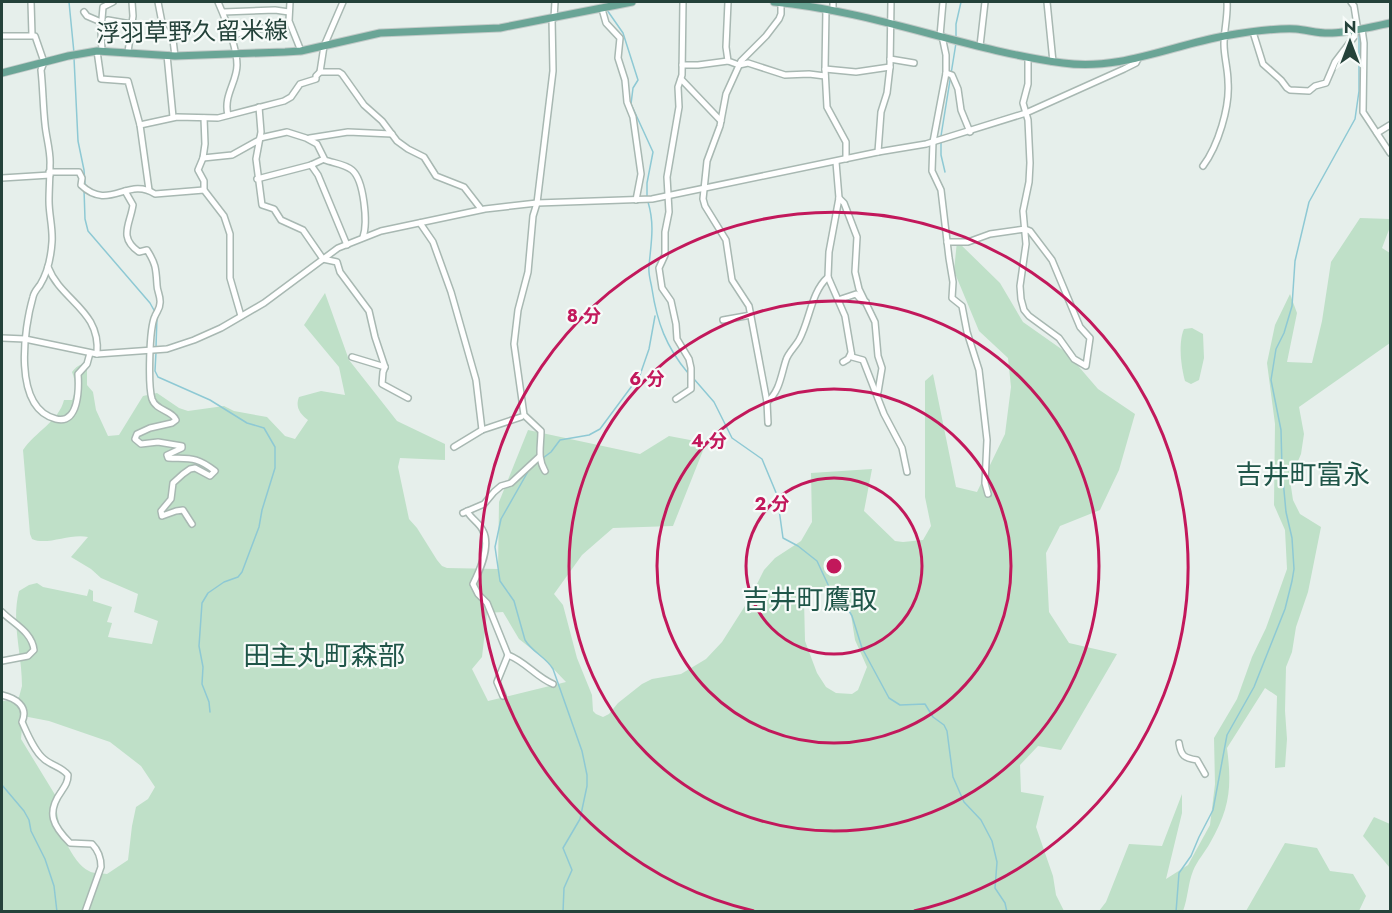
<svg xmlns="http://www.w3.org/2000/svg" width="1392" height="913" font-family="Jost,'Noto Sans JP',sans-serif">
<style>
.green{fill:#bfe0c8;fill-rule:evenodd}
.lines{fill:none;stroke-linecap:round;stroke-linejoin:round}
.stream{stroke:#8ec9d4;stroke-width:1.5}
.minor-casing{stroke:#a8b8b2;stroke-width:8}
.major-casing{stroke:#c2cac8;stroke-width:9}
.minor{stroke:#fff;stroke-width:5}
.major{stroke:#6aa596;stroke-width:7}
.ring{fill:none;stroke:#c2185b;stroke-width:3}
.labels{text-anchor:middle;stroke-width:4.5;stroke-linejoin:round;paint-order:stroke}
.street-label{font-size:24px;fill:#24423a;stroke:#f7fbf9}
.quarter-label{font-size:27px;fill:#1f5548;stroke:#f7fbf9}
.centre{fill:#c2185b;stroke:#f7fbf9;stroke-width:3}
.ring-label{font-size:18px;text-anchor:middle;font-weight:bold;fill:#c2185b;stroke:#f7fbf9;stroke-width:4.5;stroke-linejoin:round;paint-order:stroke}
</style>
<rect width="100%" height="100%" fill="#e6efeb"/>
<g class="green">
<path d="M1360 218 1390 219V227L1382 248 1390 253V343L1299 407 1304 434 1301 454 1290 480 1293 500 1300 514 1321 527 1308 592 1296 627 1292 652 1286 667 1285 711 1287 739 1285 767 1275 768 1277 696 1265 688 1227 748C1232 787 1230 808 1210 843 1205 852 1197 861 1193 871 1188 883 1188 898 1183 911H1099L1106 902 1129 844 1162 846 1182 794V813L1166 879 1188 865 1210 825 1215 784 1214 738 1237 699 1252 657 1266 628 1287 569 1285 530 1274 505 1275 424 1267 363 1275 325 1290 294 1297 313 1287 362 1312 363 1322 321 1331 262Z"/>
<path d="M957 241 1000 283 1023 322 1067 353 1098 389 1135 414 1119 470 1100 510 1060 526 1046 553 1049 612 1069 643 1117 654 1061 750 1038 746 1020 765 1021 792 1044 796 1036 827 1053 876 1056 895 1064 911 2 912V701L13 700 19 697 22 686C22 653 11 623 19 591L29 585 37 583 43 587 87 596 89 589 93 591V601L112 607 107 622 112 623 108 637 152 644 158 621 134 612 138 594 101 578 91 569 71 557 88 537C70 533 47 546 32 539L30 534 23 450C35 432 59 421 64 400H72C76 391 76 382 72 372 76 367 79 364 86 364L87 367V385L93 392 96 410 108 436 119 435 143 396 157 393 179 408 188 411 224 406 234 411 267 417 285 436 295 439 308 420C300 414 295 407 299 397L321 391 345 395 339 367 304 325 325 293 349 360 397 421 445 444V460L400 458 398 467 409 519 417 528 437 560 442 566 447 568 498 569 499 502 528 430 640 454 669 436 706 443 673 526 613 528 582 555 554 594 563 605 577 658 592 695 593 711 596 714 603 717 609 714 618 703 642 684 652 679 681 674 706 659 722 642 750 598 764 570 775 558 801 541 812 522 811 473 872 469 864 511 895 541 903 542 923 540 931 526 925 497V381L933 374 956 487 977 492 1005 434 1011 387 1008 358 979 331 954 271ZM829 588 839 589 848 596 855 640 867 667 858 690 852 694 836 693 826 687 817 673 805 641 804 599 812 591ZM503 612 519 639 543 658 566 682 488 701 472 669 482 657 487 613ZM23 716 49 721 110 742 141 766 155 787 148 799 136 807 132 826 128 860 107 874C102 873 93 874 89 871 70 862 53 817 57 798L21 739Z"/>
<path d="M1192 328 1203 334 1204 358 1199 380 1191 384 1185 381C1181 367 1178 342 1184 329Z"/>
<path d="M1374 817 1390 824V868L1363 836Z"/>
<path d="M1285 843 1317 848 1330 871 1353 874 1366 896 1359 911H1246Z"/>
</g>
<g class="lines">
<g class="stream">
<path d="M69 2 74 53"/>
<path d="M607 10 623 33 638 80 633 88 631 104 653 152 647 183V198"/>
<path d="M956 36V24L961 2"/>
<path d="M74 58 78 141 84 170 85 184"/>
<path d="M941 136 956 43"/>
<path d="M941 140V155L945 172"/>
<path d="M84 189 85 219 88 231 150 303 155 312"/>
<path d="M648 202C655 225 651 243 649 266 648 274 651 282 652 289 657 322 666 347 688 373"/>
<path d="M156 347 157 316"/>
<path d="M156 352 155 371 158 377 210 400 247 423 264 428 275 447V468L262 510 259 527 242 572 238 577 224 582 208 593 202 603 199 646 203 667 202 684 209 702 210 712"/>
<path d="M694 379 714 402 732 438 762 459 777 495 783 538 798 546 817 561 831 591 833 595 841 597 852 616 862 648 889 698 900 705 925 704 933 717 944 725 947 731 953 777 964 802 981 820 992 841 997 862 995 888 1005 903 1007 912"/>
<path d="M543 458 551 452 560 440 589 435 600 429 640 375 649 349 655 316"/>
<path d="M530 468 501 519 495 547 500 581 514 601 525 640C532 652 546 657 553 669L582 751 587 775V786L580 819 563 848 572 870 564 888 563 912"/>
<path d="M2 785 24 811 29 820 31 831 45 859 54 886 57 912"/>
<path d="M1176 912 1179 873 1191 856 1199 837 1213 810 1227 735 1254 687 1285 609 1292 581 1294 569 1292 538 1286 512 1282 469 1281 430 1271 380 1276 349 1284 333 1292 306 1295 261 1309 202 1355 119 1359 91V33"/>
</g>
<g class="minor-casing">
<g id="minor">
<path d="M31 2 32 35"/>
<path d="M158 2 163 28 173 40 175 56"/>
<path d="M218 2C225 18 237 46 237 65 237 82 223 96 228 115"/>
<path d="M290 2 289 21 301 51"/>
<path d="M728 2 726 47 728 61 739 65 748 63 785 75 809 74 825 76"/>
<path d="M833 2V11"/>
<path d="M1047 2 1053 62"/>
<path d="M602 9 606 23 620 38 618 58 625 80 627 102 633 117 641 174 636 200"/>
<path d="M826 9 825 69 827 107 846 142V159"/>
<path d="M84 12 87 16 101 22"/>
<path d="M223 12 275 10 289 12"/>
<path d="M554 18 555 2"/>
<path d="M108 20 131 24"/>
<path d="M1362 29 1364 43 1363 112 1390 153"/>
<path d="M1253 32 1263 64 1281 80 1287 88 1290 90 1309 91 1315 86 1326 83 1335 62 1354 37 1357 25 1354 6 1351 2"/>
<path d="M2 36H35L44 62 41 70C43 88 43 106 45 124 46 137 51 152 50 165 50 177 49 189 49 201 49 215 53 228 52 242 51 257 48 272 40 285 37 289 34 292 33 297 24 328 12 408 56 419 79 425 79 388 78 374L87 364 90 353"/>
<path d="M940 36 943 2"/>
<path d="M942 36 946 55V73L933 142 932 171 941 190 949 258 953 282 952 298 962 306 967 332 979 370 987 440 985 483 988 494"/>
<path d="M230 37 233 35 268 27"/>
<path d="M980 46 985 2"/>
<path d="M97 51 101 79 128 81 140 125 149 190"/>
<path d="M102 51 101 31 103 7 113 2"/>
<path d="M128 52 133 16 132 2"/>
<path d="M167 55 173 117"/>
<path d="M890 59 914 63"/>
<path d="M682 65H698L728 61"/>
<path d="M825 69 856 72 890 67"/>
<path d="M320 72H339L342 74 364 105 382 121 397 141 408 149 424 157 436 176 464 187 481 209"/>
<path d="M946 73 952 75 958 89 961 110 970 132"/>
<path d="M681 79 721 121"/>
<path d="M259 107 261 132 256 159 262 205 274 209 281 220 303 230 323 259 337 262 340 272 369 311 375 337 385 367"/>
<path d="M204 118 205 144 203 158 198 170 204 181V190L224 216 230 234V278L241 316"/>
<path d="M140 125 177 117 218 118 284 101 291 97 300 84 316 79V76L320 72 324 46 343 2"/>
<path d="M1377 133 1390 125"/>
<path d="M260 138 287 132 306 138 317 144 325 160C333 163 345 164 352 170 364 180 368 223 363 237"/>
<path d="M310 138 348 132 392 134"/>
<path d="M878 152 881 112 887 93 890 67 891 2"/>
<path d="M203 158 232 155 259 140"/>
<path d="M836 162 839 198 829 252 828 277 845 316 852 357 863 360 884 414 902 448 907 472"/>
<path d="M311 165 318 175 347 245"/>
<path d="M1203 166C1218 146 1230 107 1228 82 1228 69 1224 57 1224 44 1224 30 1228 16 1227 2"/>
<path d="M49 172H79L82 178 81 185C109 212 128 176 155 194L204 190"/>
<path d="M2 178 50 175"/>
<path d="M257 179 311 165 324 159"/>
<path d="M125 191 133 205C130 225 118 237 139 252L147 250C156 264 156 269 157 285 157 291 161 297 160 303 160 309 157 311 155 316 149 328 148 386 152 399 156 411 172 410 176 420L172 423 150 428 137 434 135 439 141 444 158 442 182 446V448L167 455 168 458C190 459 196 456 215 471L210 476 195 468 190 469 183 474 173 483 171 499 161 511 162 516 176 511 183 510 192 524"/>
<path d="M839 198 844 203 857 237 855 272 859 289 875 322 878 356 882 368 878 392"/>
<path d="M420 223 433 242 451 292 476 380 482 430"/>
<path d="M947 242H968L990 234 1025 229 1030 231 1052 260 1080 327 1090 338 1086 366 1074 359 1059 338 1029 316 1024 310 1021 299 1020 286 1026 244 1023 211 1029 182 1030 163 1028 120 1023 103 1028 84V58"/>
<path d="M48 267C61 301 101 310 97 354"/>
<path d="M838 300 856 294 862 301 866 302"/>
<path d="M723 320 751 315"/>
<path d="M2 338 25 339 97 354 167 349 194 340 221 328 264 303 338 248 381 231 485 209 537 203 652 199 878 152 926 144 1026 113 1124 69 1136 63 1138 59"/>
<path d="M352 357 385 367 383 372 382 384 408 398"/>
<path d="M843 362 848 359 851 353"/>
<path d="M676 399 691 389V368L689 359 677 339 676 324 671 301 662 288 659 268 665 255V232L669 212 667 177 679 107 678 87 682 75 683 2"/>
<path d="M767 402C780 391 781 375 786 360 788 353 795 347 799 340 810 320 811 292 828 277"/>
<path d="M768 423 767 402 749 306 732 280 726 240 705 206 703 199 707 161 720 126 726 94 741 61 766 36 779 19 781 14V2"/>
<path d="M454 447 482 430 521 417"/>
<path d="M545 471C537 458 541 446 541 431L524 415 514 344 518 310 528 272 533 216 537 203 553 71 552 18"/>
<path d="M467 511C471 519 480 523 483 531 491 546 480 570 473 584L478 594 487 603 508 655C525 661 536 677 553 684"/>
<path d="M463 513 484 504 494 492 501 486 511 483 539 457"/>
<path d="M2 612C14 624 32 632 34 650L28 656 2 661"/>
<path d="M2 695C15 698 29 706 22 722 27 733 34 751 44 759 52 766 62 767 68 775 68 782 65 786 61 792 46 813 53 826 70 843L92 844C98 850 101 858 101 867L85 912"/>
<path d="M503 696 497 682 508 655"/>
<path d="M1179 743C1181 756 1184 758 1197 760L1205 774"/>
</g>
</g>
<g class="major-casing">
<g id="major">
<path d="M774 2C873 11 966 50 1063 63 1119 71 1170 46 1224 36 1247 32 1273 28 1296 29 1308 30 1320 34 1332 33 1352 32 1371 27 1390 23"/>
<path d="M2 73 68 56 97 51 175 56 285 52 301 51 380 33 500 28 632 2"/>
</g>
</g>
<use href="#minor" class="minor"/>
<use href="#major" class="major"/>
</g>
<g class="ring">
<circle cx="834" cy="566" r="88"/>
<circle cx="834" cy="566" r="177"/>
<circle cx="834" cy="566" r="265"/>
<path d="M754 911A354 354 0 1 1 914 911"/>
</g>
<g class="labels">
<g class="street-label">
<text transform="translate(192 32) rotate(-1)" y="8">浮羽草野久留米線</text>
</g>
<g class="quarter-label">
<text x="1303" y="484">吉井町富永</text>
<text x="810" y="609">吉井町鷹取</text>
<text x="324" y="665">田主丸町森部</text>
</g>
</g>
<circle cx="834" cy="566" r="9" class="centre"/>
<g class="ring-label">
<text x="584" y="322">8 分</text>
<text x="647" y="385">6 分</text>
<text x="709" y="447">4 分</text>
<text x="772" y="510">2 分</text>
</g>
<rect width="1392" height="913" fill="none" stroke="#24423a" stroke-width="6"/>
<g transform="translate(1350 42)" stroke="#f7fbf9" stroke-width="4.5" paint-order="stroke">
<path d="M0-4.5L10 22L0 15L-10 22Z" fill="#24423a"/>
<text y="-9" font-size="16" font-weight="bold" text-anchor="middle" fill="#24423a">N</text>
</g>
</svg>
